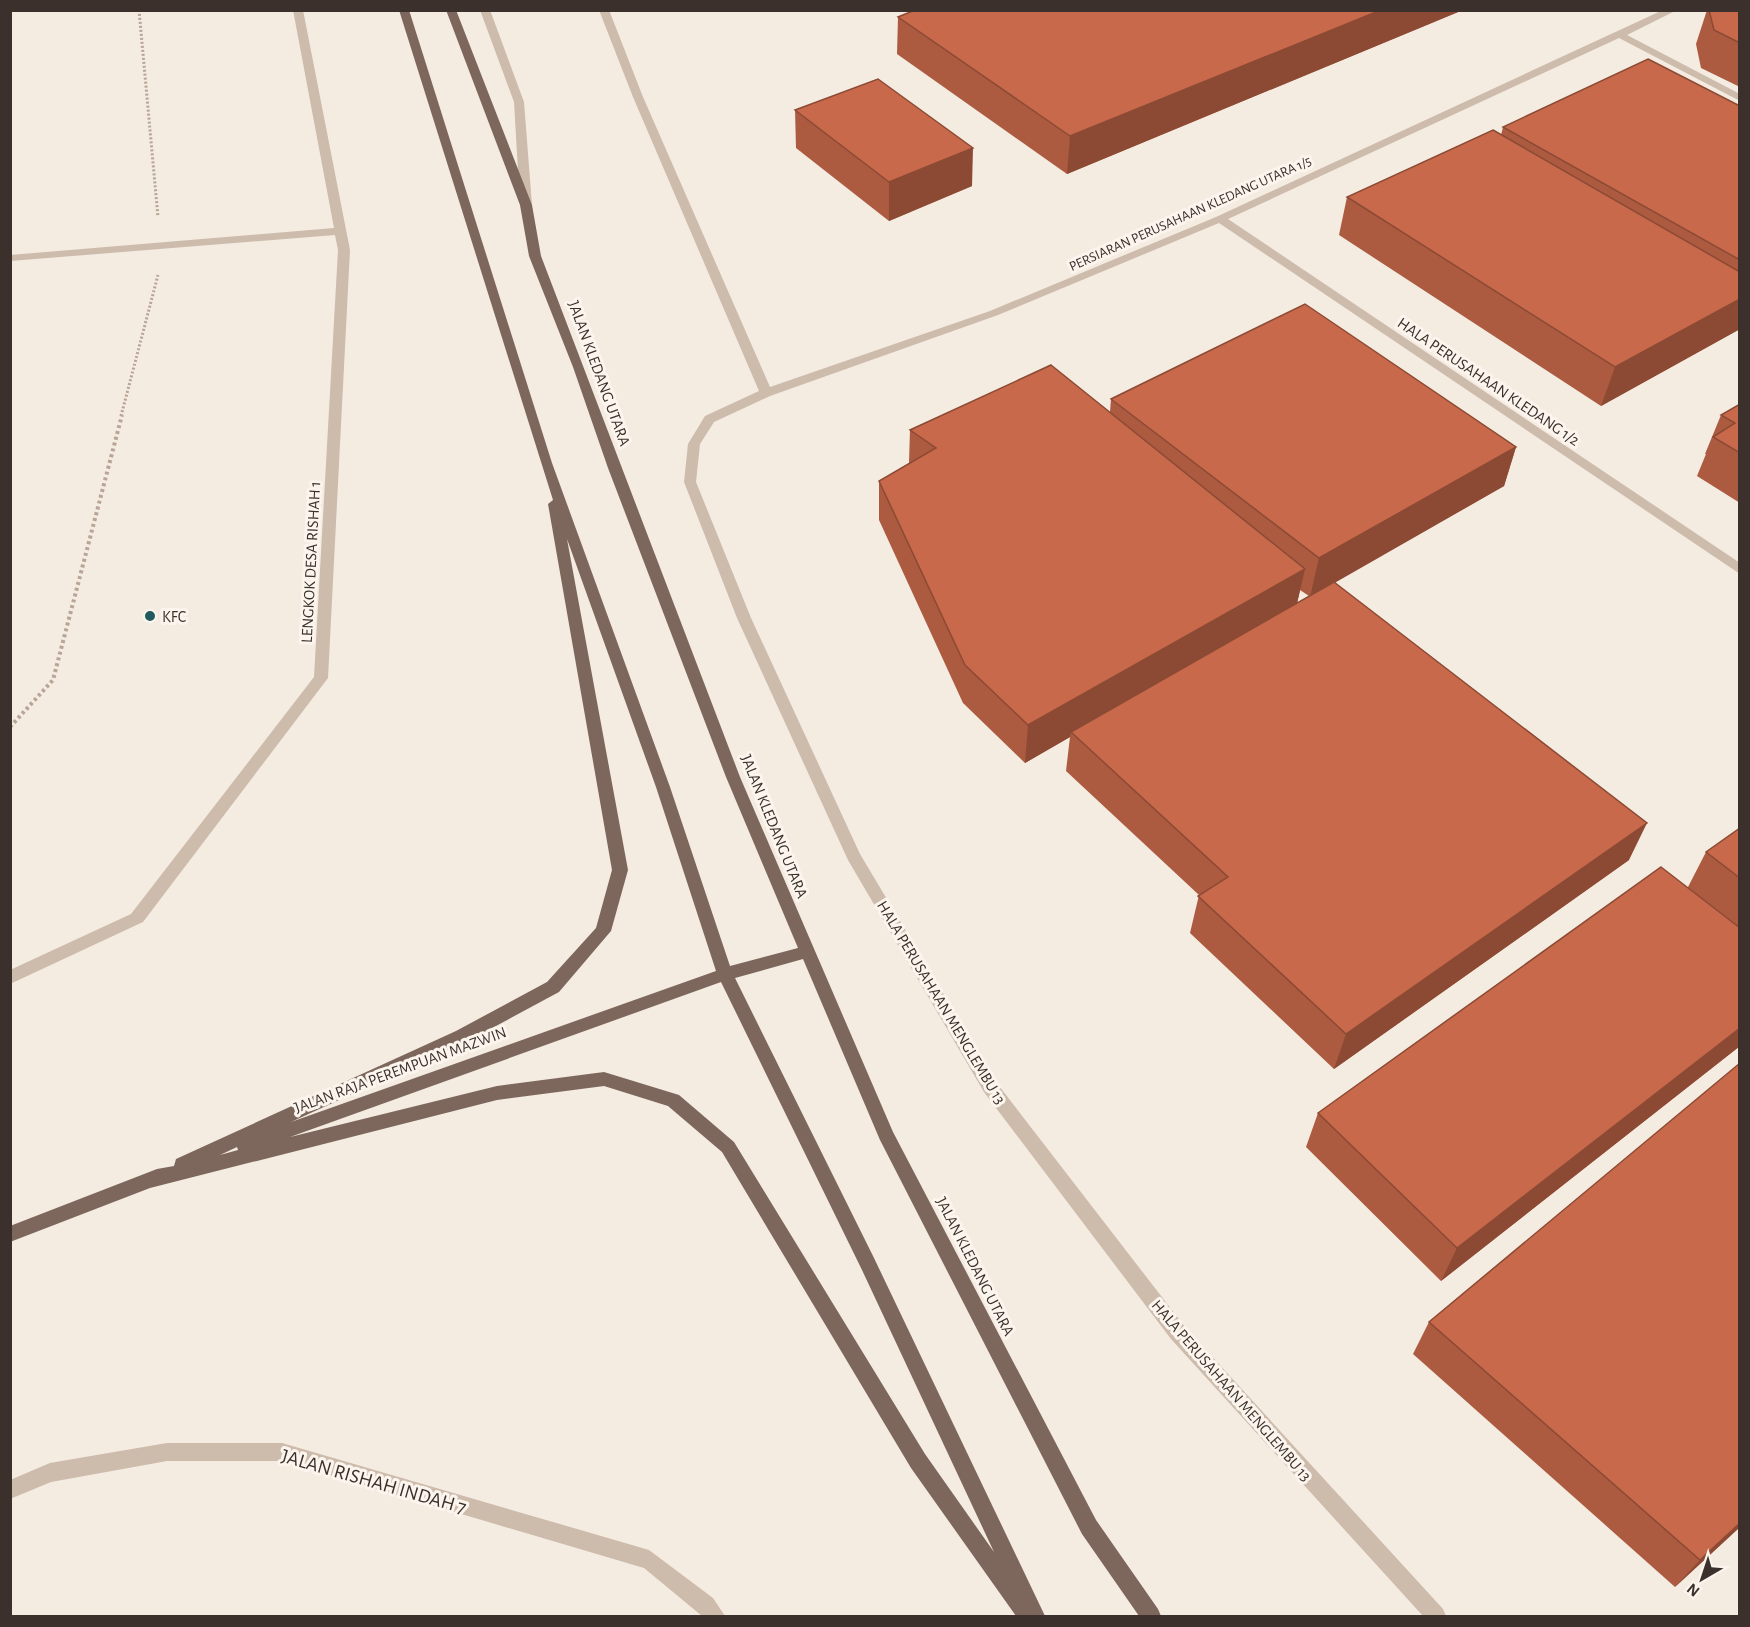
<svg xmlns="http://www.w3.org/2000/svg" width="1750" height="1627" font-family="'Alegreya Sans',sans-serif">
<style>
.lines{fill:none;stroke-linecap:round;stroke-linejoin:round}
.path-far1{stroke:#b9a596;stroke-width:3;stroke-dasharray:2 2;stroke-linecap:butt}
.path{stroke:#b9a596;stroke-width:4;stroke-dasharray:3 3;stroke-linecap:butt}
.minor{fill:#cdbbac;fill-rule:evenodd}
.major{fill:#7d675c;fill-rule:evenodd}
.wall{fill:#ac5a40;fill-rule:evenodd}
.shaded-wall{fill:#8c4a34}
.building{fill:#c8694b;stroke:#8c4a34;stroke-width:1.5}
.poi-dot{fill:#1f5a5e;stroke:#fbf5ee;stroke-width:2}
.labels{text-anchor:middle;stroke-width:6;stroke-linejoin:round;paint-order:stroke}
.far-street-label{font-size:14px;fill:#3b302b;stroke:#fbf5ee}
.street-label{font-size:16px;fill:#3b302b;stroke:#fbf5ee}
.poi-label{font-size:16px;fill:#3b302b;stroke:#fbf5ee;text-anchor:start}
.near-street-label{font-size:20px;fill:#3b302b;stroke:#fbf5ee}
</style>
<rect width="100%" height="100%" fill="#f4ebe1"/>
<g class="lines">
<g class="path-far1">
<path d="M139 10 158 217"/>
<path d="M121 416 158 275"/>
</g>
<path class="path" d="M10 727 53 680 122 415"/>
<g class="minor">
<path d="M293 10H303L350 250 328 678 143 922 10 984V970L131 914 314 677 338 250 335 235 10 261V255L334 228Z"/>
<path d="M480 10H490L524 102 532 205 526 208 520 205 514 102Z"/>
<path d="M599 10H609L643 97 770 387 990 311 1216 217 1663 10H1677L1627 35 1740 94V101L1619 38 1228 219 1740 563V574L1219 223 998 315 770 396 714 422 700 444 696 482 751 618 860 854 996 1082 1185 1327 1443 1609 1446 1616H1423L1171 1339 984 1092 848 860 737 618 684 482 688 444 705 416 759 391 633 97Z"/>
<path d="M167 1443H282L649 1550 713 1598 725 1616H702L644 1568 282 1461H167L51 1482 10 1499V1480L50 1463Z"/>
</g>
<path class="major" d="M399 10H409L552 463 670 787 730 966 798 948 726 777 608 468 573 367 529 256 520 205 446 10H456L532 205 541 256 740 777 893 1132 1096 1520 1158 1609 1161 1616H1139L1082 1534 880 1140 803 959 735 978 874 1258 1045 1616H1016L911 1468 722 1152 668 1106 604 1086 497 1100 150 1188 10 1242V1226L157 1169 174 1166 176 1159 456 1031 547 982 596 928 612 870 548 504 553 500ZM567 539 656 787 716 971 291 1122 468 1041 559 992 611 931 628 870ZM721 982 862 1270 994 1552 925 1454 734 1142 679 1095 604 1072 497 1086 290 1137ZM237 1147 238 1150 220 1155Z"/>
</g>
<g class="wall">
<path d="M1463 10 1067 174 897 54 898 17Z"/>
<path d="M1707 10H1740V87L1701 68 1696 44Z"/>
<path d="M1740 106V329L1601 406 1339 235 1347 197 1501 135 1503 127Z"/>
<path d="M795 110 972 186 889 221 796 148Z"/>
<path d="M1111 399 1516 447 1504 486 1335 582 1629 860 1334 1069 1190 933 1199 895 1066 771 1070 737 1025 763 963 703 879 520V481L909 463 910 430 1110 412ZM1300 590 1309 596 1297 603Z"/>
<path d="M1740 404V503L1697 476 1706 454H1705L1721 415Z"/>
<path d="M1740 828V1046L1441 1281 1306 1147 1318 1113 1688 887 1706 852Z"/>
<path d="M1429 1322 1740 1527 1675 1587 1413 1354Z"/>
</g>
<g class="shaded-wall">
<path d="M1381 10H1463L1067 174 1070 136Z"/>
<path d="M973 148 972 186 889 221V182Z"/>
<path d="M1740 299V329L1601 406 1615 367Z"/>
<path d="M1516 447 1504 486 1310 597 1319 558Z"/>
<path d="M1305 569 1296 608 1071 732 1070 737 1025 763 1028 725Z"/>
<path d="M1647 823 1629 860 1334 1069 1346 1034Z"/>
<path d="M1740 1028V1046L1441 1281 1457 1248Z"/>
<path d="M1740 1523V1527L1675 1587 1700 1560Z"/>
</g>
<g class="building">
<path d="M915 10H1381L1070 136 898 17Z"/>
<path d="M1709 10H1740V43L1714 30Z"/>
<path d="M1648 59 1740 106V260L1503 127Z"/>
<path d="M878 79 973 148 889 182 795 110Z"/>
<path d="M1493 130 1740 272V299L1615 367 1347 197Z"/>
<path d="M1305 304 1516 447 1319 558 1111 399Z"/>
<path d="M1051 365 1305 569 1028 725 965 665 879 481 936 448 910 430Z"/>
<path d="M1740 404V453L1713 437 1735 423 1721 415Z"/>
<path d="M1334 582 1647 823 1346 1034 1198 896 1228 877 1071 732Z"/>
<path d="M1740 828V878L1706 852Z"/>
<path d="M1661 867 1740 928V1028L1457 1248 1318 1113Z"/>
<path d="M1740 1063V1523L1700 1560 1429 1322Z"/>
</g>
<circle class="poi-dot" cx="150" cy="616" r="6"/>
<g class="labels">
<g class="far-street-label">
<text transform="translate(1190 213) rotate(-24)" y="5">PERSIARAN PERUSAHAAN KLEDANG UTARA 1/5</text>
</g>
<g class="street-label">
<text transform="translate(600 373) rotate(70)" y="6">JALAN KLEDANG UTARA</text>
<text transform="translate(1489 381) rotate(34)" y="6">HALA PERUSAHAAN KLEDANG 1/2</text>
<text transform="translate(310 562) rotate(-87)" y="6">LENGKOK DESA RISHAH 1</text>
<text transform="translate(775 826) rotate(68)" y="6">JALAN KLEDANG UTARA</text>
<text transform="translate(942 1002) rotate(59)" y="6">HALA PERUSAHAAN MENGLEMBU 13</text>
<text transform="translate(400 1069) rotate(-20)" y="6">JALAN RAJA PEREMPUAN MAZWIN</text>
<text transform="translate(976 1266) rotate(63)" y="6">JALAN KLEDANG UTARA</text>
<text transform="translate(1232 1390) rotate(49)" y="6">HALA PERUSAHAAN MENGLEMBU 13</text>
</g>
<g class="poi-label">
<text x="162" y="622">KFC</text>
</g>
<g class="near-street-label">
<text transform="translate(374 1481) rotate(16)" y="7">JALAN RISHAH INDAH 7</text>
</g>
</g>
<rect width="1750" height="1627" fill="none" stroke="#3b302b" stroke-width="24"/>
<g transform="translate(1702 1579) rotate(219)" stroke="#fbf5ee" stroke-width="4.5" paint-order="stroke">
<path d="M0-4.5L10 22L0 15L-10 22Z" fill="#3b302b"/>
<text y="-9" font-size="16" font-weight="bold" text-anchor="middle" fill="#3b302b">N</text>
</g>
</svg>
